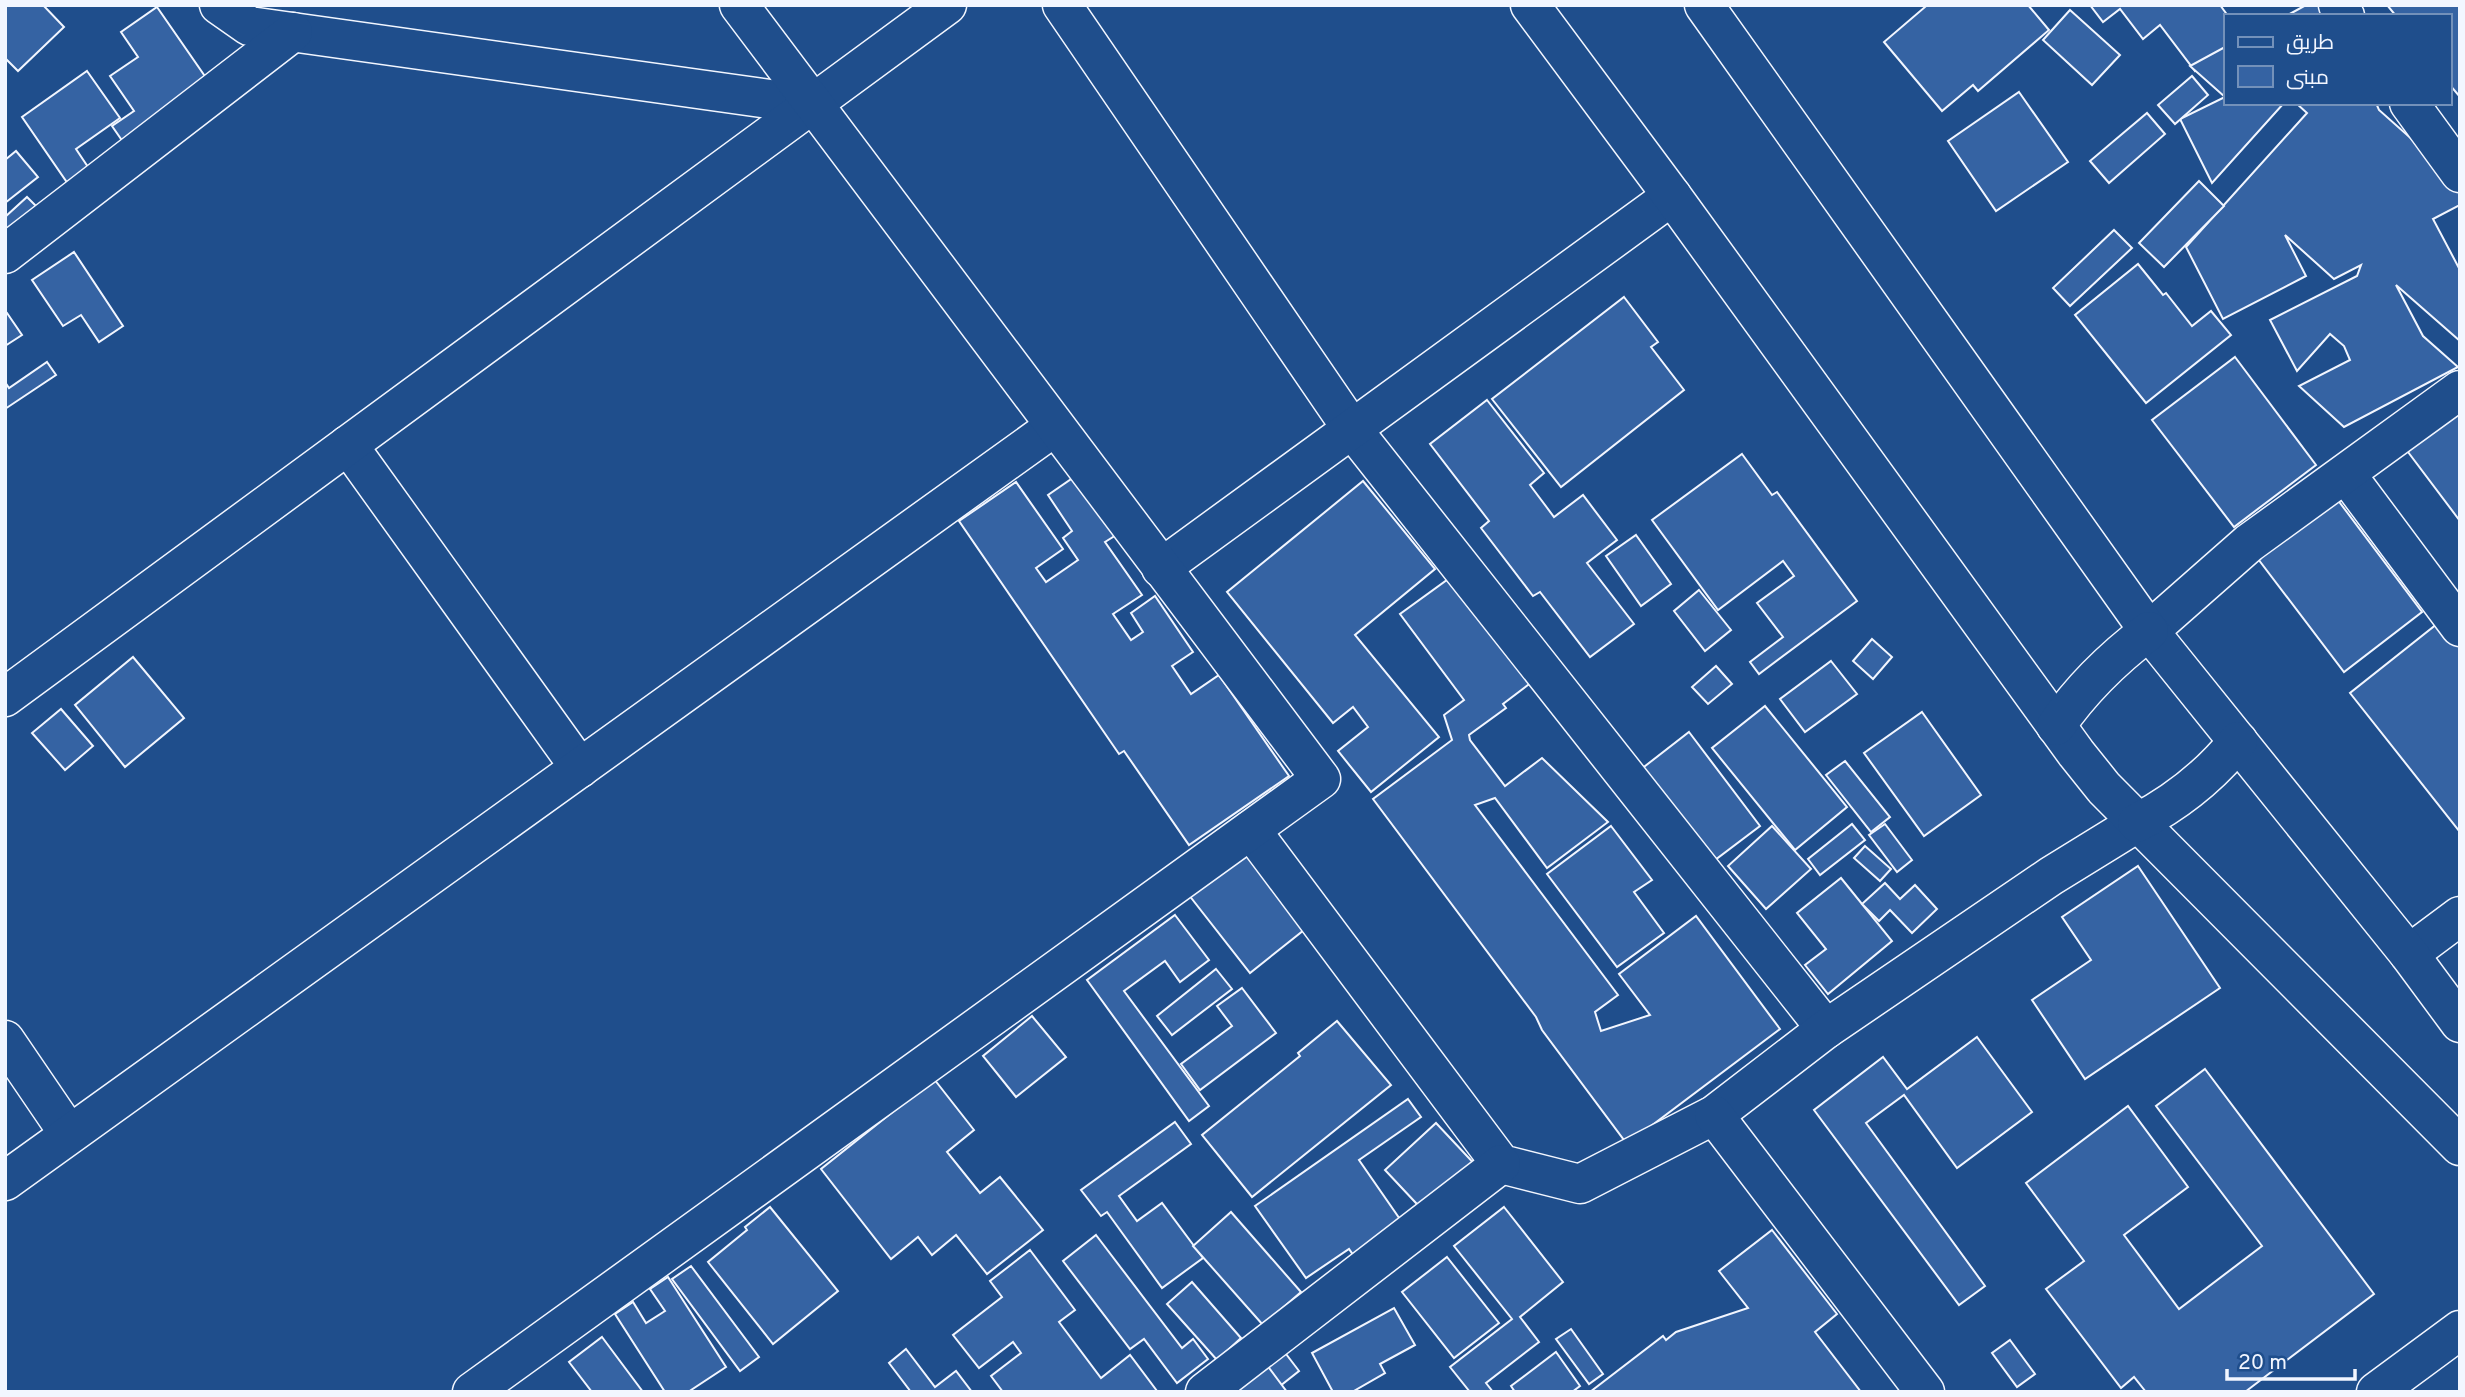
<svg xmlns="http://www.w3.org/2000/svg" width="2465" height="1397" font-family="Overpass,Cairo,sans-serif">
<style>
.building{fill:#3563a3;stroke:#f2f6ff;stroke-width:2}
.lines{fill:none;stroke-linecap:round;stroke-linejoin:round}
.minor-casing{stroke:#f2f6ff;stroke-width:41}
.major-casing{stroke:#f2f6ff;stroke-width:41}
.minor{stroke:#1f4e8c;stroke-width:38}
.major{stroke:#1f4e8c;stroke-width:38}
</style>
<rect width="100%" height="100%" fill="#1f4e8c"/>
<g class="building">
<path d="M5 5H43L64 27 18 71 5 58Z"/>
<path d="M1923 5H2028L2049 30 1978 91 1973 85 1942 111 1884 42 1925 7Z"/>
<path d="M2090 5H2220L2228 16H2225V48L2195 71 2160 25 2143 39 2120 9 2103 22Z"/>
<path d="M2306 5H2325L2331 16H2286Z"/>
<path d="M2387 5H2460V97L2449 84V16H2396Z"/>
<path d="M157 7 220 98 130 152 112 126 134 111 110 76 138 57 121 32Z"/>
<path d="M2070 10 2120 55 2092 85 2043 40Z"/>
<path d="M2225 47V103H2284L2212 183 2180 119 2225 97 2190 66Z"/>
<path d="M87 71 120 118 76 149 96 179 75 194 22 117Z"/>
<path d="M2192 76 2208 95 2175 124 2158 105Z"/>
<path d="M2019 92 2068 162 1996 211 1948 141Z"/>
<path d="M2296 103H2376L2379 110 2460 182V205L2433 219 2460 270V341L2396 285 2423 336 2458 367 2344 427 2299 386 2350 360 2344 346 2330 334 2297 371 2270 320 2357 276 2361 265 2334 279 2285 235 2306 276 2223 319 2186 247 2307 113Z"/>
<path d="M2147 113 2165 134 2109 183 2090 161Z"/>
<path d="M16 151 38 177 5 203V160Z"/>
<path d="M2199 181 2224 206 2164 267 2139 243Z"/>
<path d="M27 197 43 213 5 248V217Z"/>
<path d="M2114 230 2132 248 2070 306 2053 288Z"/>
<path d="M74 252 123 326 99 342 81 315 63 326 32 280Z"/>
<path d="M2138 264 2163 295 2166 293 2192 326 2211 311 2231 335 2146 403 2075 315Z"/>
<path d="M1624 297 1658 342 1651 347 1684 390 1561 487 1492 399Z"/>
<path d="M7 313 22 335 5 346V314Z"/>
<path d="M2235 357 2316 465 2234 527 2152 420Z"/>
<path d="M47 362 56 375 5 409V382L9 388Z"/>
<path d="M1487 400 1544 473 1530 485 1554 517 1583 495 1617 540 1587 563 1634 624 1590 657 1540 592 1533 596 1481 528 1489 521 1430 444Z"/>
<path d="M2460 400V521L2402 444Z"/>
<path d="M1742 454 1772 495 1777 492 1857 601 1759 674 1750 662 1783 637 1757 603 1794 576 1783 561 1718 610 1652 520Z"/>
<path d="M1080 473 1121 532 1105 542 1142 595 1113 614 1131 640 1143 632 1131 613 1155 596 1193 652 1172 666 1191 694 1219 675 1289 776 1189 845 1124 751 1119 754 959 521 1016 482 1063 549 1036 568 1046 582 1078 560 1063 538 1072 531 1048 495Z"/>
<path d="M1363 481 1435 569 1355 635 1439 737 1371 792 1338 751 1368 727 1353 707 1333 723 1227 592Z"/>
<path d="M2331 491 2422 612 2344 672 2252 551Z"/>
<path d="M1636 535 1671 584 1641 606 1606 556Z"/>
<path d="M1458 572 1537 678 1503 704 1506 708 1469 735 1470 740 1505 786 1542 758 1608 822 1547 868 1495 798 1475 805 1618 995 1595 1012 1601 1031 1650 1015 1619 974 1696 916 1780 1029 1627 1144 1542 1030 1536 1017 1373 799 1452 740 1444 715 1464 700 1400 614Z"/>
<path d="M1699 590 1731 630 1705 651 1674 611Z"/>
<path d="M2442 620 2460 643V832L2350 693Z"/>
<path d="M1872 639 1892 657 1873 679 1853 661Z"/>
<path d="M133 657 184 718 125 767 75 705Z"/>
<path d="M1831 661 1857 694 1805 732 1780 699Z"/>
<path d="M1716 666 1732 684 1708 704 1692 687Z"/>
<path d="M1765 706 1847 807 1795 850 1712 748Z"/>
<path d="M61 709 93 746 65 770 32 733Z"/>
<path d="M1922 712 1981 795 1924 836 1864 753Z"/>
<path d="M1689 732 1760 826 1711 863 1640 770Z"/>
<path d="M1845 761 1890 817 1871 832 1826 775Z"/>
<path d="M1852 824 1865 840 1820 875 1808 859Z"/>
<path d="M1885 824 1912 860 1897 872 1869 835Z"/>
<path d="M1611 826 1652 880 1634 892 1664 933 1617 967 1547 874Z"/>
<path d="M1772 826 1811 869 1766 909 1728 866Z"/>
<path d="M1245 843 1309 926 1250 973 1185 890Z"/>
<path d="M1865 846 1891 869 1880 881 1854 858Z"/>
<path d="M2138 866 2220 988 2085 1079 2032 1000 2091 960 2062 917Z"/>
<path d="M1841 878 1892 941 1828 994 1805 965 1826 949 1797 913Z"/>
<path d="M1885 883 1900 899 1915 885 1937 909 1912 933 1890 910 1879 921 1862 904Z"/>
<path d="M1175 915 1209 960 1180 982 1165 961 1124 991 1209 1106 1189 1121 1087 980Z"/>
<path d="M1216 969 1232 989 1172 1035 1157 1016Z"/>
<path d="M1242 988 1276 1033 1200 1090 1181 1064 1232 1026 1217 1006Z"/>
<path d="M1032 1016 1066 1057 1016 1097 983 1056Z"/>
<path d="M1337 1021 1391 1085 1252 1197 1202 1135 1300 1056 1298 1053Z"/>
<path d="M1977 1037 2032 1112 1957 1168 1904 1095 1866 1123 1985 1286 1959 1305 1814 1110 1883 1057 1907 1089Z"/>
<path d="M2205 1069 2374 1294 2245 1392H2146L2134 1377 2121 1388 2046 1289 2084 1261 2026 1183 2128 1106 2188 1187 2124 1235 2179 1309 2262 1246 2156 1106Z"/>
<path d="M934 1079 974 1130 947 1152 980 1193 1000 1177 1043 1230 987 1274 956 1235 932 1255 918 1237 891 1259 821 1169Z"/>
<path d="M1408 1099 1421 1117 1359 1160 1404 1225 1356 1259 1349 1249 1306 1278 1255 1206Z"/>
<path d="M1175 1122 1191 1144 1119 1196 1137 1221 1162 1203 1203 1258 1162 1288 1107 1212 1101 1216 1081 1190Z"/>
<path d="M1436 1123 1482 1172 1431 1219 1385 1170Z"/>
<path d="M770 1207 838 1291 773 1344 708 1262 747 1230 745 1227Z"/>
<path d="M1504 1207 1563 1282 1520 1317 1539 1342 1486 1383 1493 1392H1470L1450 1367 1512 1319 1454 1246Z"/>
<path d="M1231 1212 1301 1292 1263 1325 1193 1246Z"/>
<path d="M1772 1230 1837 1314 1815 1332 1861 1392H1590L1663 1336 1666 1340 1676 1332 1748 1308 1719 1271Z"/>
<path d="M1096 1235 1182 1348 1193 1339 1208 1359 1177 1383 1144 1339 1130 1349 1063 1261Z"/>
<path d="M1030 1250 1075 1310 1059 1322 1101 1378 1130 1355 1157 1391 1003 1392 991 1376 1021 1353 1013 1342 979 1368 953 1335 1002 1297 990 1281Z"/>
<path d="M1447 1257 1499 1323 1454 1358 1402 1292Z"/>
<path d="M691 1266 759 1357 740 1371 672 1279Z"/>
<path d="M668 1277 726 1367 688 1392H665L615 1314 633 1302 646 1323 665 1311 650 1289Z"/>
<path d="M1192 1282 1241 1338 1217 1360 1167 1304Z"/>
<path d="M1394 1308 1415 1345 1380 1364 1385 1373 1352 1392H1333L1312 1353Z"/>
<path d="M1571 1329 1603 1374 1589 1384 1556 1339Z"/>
<path d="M602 1337 643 1392H592L569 1362Z"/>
<path d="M2010 1340 2035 1374 2017 1387 1992 1353Z"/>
<path d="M906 1349 935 1387 956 1371 972 1392H911L889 1363Z"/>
<path d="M1283 1350 1299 1371 1280 1386 1264 1365Z"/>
<path d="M1556 1352 1580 1386 1572 1392H1515L1511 1386Z"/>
<path d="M1261 1357 1287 1392H1215Z"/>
</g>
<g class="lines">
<g class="minor-casing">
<g id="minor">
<path d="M219 5 249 26 812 105"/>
<path d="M1062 5 1352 429 1826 1029"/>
<path d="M2338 5 2345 16"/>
<path d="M2409 103 2460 173"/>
<path d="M5 254 293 32"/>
<path d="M348 445 580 768"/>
<path d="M2346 474 2460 627"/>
<path d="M1161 568 1672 196"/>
<path d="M2149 631 2249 543 2460 390"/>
<path d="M5 697 947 5"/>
<path d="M1251 830 1501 1164 1580 1184 1714 1115 1826 1029 2051 876 2137 823"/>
<path d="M2409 954 2460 916"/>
<path d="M5 1040 69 1134"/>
<path d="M1714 1115 1925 1392"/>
<path d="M5 1181 1054 427"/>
<path d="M472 1392 1321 779 739 5"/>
<path d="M1205 1392 1501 1164"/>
<path d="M2376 1392 2460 1330"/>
</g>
</g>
<g class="major-casing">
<g id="major">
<path d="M1530 5 1672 196 2076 753 2104 788 2460 1146"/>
<path d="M1704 5 2149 631 2409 954 2460 1023"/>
<path d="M2056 726C2082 688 2112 659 2149 631"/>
<path d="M2137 823C2177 802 2210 776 2238 741"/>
</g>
</g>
<use href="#minor" class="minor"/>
<use href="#major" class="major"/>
</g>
<rect width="2465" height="1397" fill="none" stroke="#f2f6ff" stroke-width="14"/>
<rect x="2224" y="14" width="228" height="91" fill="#1f4e8c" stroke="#7391ba" stroke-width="2"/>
<rect x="2238" y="37" width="35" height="10" fill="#1f4e8c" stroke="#7391ba" stroke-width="2"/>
<text x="2286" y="49" font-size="21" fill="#f2f6ff">طريق</text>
<rect x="2238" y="66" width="35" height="21" fill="#3563a3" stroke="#7391ba" stroke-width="2"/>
<text x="2286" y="84" font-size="21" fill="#f2f6ff">مبنى</text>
<path d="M2227 1369v10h128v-10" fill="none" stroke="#f2f6ff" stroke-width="3.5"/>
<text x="2238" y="1369" font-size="21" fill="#f2f6ff" stroke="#1f4e8c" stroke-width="5" paint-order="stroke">20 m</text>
</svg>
